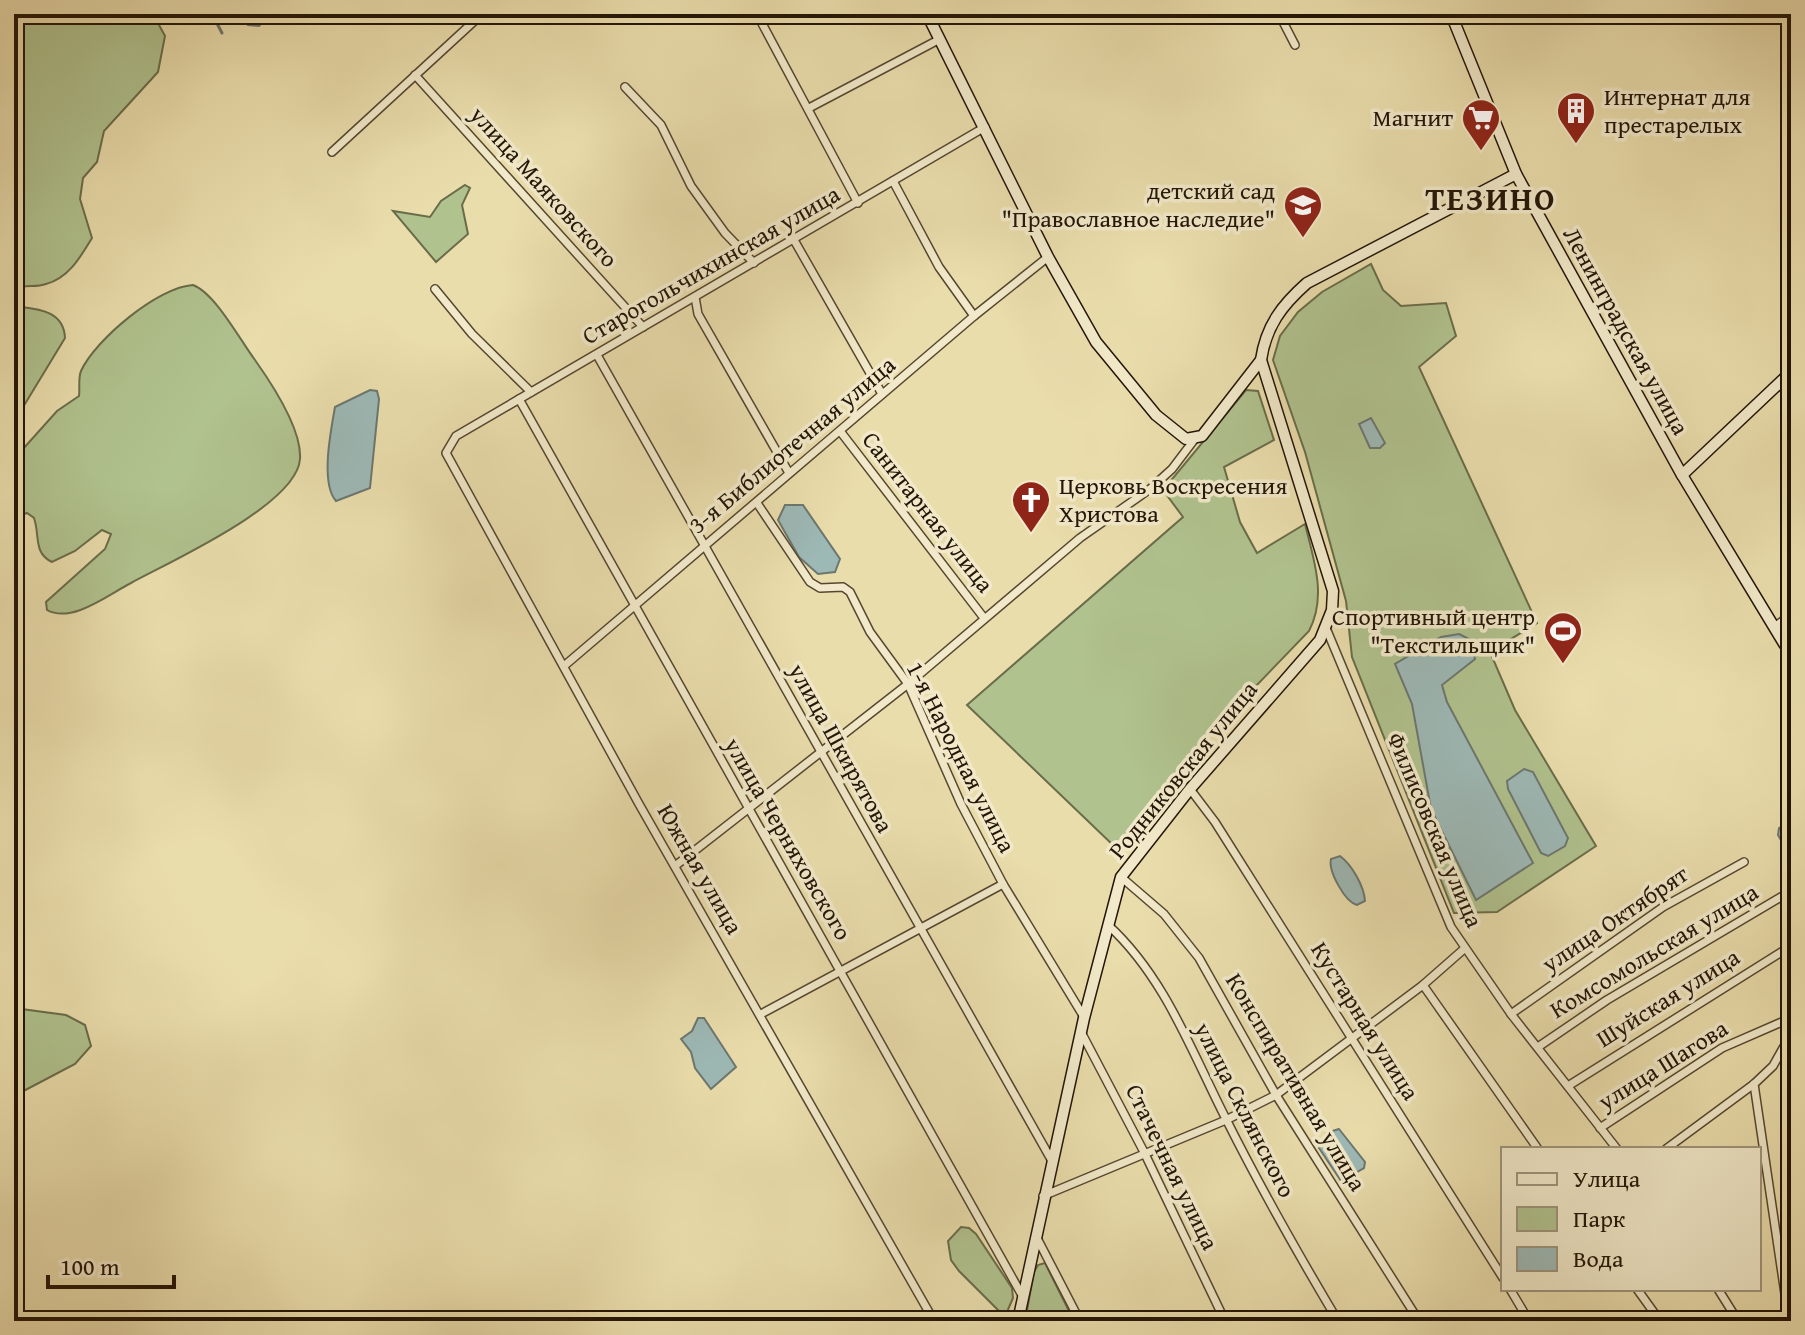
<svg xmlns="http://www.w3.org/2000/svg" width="1805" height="1335" font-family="'Gentium Book Plus',serif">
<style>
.green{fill:#b0c28e;stroke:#6a6c4a;stroke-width:2}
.water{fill:#9db9b6;stroke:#6c7770;stroke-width:2}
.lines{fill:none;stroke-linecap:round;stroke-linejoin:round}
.stream{stroke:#6c7770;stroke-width:3}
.street-casing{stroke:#554730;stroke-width:10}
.secondary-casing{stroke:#231507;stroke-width:13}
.street{stroke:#f1e9c9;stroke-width:7}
.secondary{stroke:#f1e9c9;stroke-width:10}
.labels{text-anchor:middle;stroke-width:7;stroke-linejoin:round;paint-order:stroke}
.poi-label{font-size:24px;fill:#231507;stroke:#f1e9c9;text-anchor:end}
.street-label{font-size:24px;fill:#231507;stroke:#f1e9c9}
.district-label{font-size:32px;font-weight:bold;letter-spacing:2px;fill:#231507;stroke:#f1e9c9}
</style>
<rect width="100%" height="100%" fill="#eaddac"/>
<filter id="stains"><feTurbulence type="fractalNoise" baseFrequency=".0025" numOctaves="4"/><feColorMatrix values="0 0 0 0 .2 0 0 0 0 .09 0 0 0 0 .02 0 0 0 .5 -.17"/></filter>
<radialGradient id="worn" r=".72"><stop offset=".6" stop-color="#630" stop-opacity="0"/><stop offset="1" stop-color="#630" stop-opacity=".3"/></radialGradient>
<g class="green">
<path d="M14 14H153L165 36 158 72 104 131 97 162 83 178 80 199 92 238C81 256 69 278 46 284 35 288 26 284 14 289Z"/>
<path d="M465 185 470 188 462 205 468 234 436 262 393 211 430 217 441 201Z"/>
<path d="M1371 264 1383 290 1401 306 1446 303 1456 336 1419 367 1537 623 1490 652 1515 710 1596 846 1497 912 1454 913 1352 657 1346 601 1305 452 1273 360 1280 336 1298 312 1322 292Z"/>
<path d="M193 285C215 293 240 340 255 360 272 384 302 429 300 459 297 505 169 562 131 583 109 594 72 624 47 610L46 602 105 549 111 534 102 530 75 551 52 562C33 553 40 535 34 518L27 513 14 518V459L57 411 79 396C80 389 78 378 81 371 95 340 158 287 193 285Z"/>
<path d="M21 307C42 309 64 313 65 338L14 422V308Z"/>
<path d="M1246 390 1258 391 1274 440 1224 467 1240 522 1257 553 1305 524C1314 561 1327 596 1309 631L1197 747 1115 847 967 705 1183 517 1163 490Z"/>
<path d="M14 1008 66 1015 85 1025 91 1046 75 1064 14 1096Z"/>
<path d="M961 1227 969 1228 976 1234 1012 1288 1013 1298 1007 1312 999 1311 959 1271 951 1260 948 1241Z"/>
<path d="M1045 1263 1074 1321H1025L1034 1272 1038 1265Z"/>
</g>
<g class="water">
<path d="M233 14H271L259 26 248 25Z"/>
<path d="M370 390 377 391 379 399 370 488 336 501C320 483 331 430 335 407Z"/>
<path d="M1371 418 1385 443 1380 448H1370L1359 424Z"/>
<path d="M785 505H803L840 559 835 572 818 574 799 557 778 520Z"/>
<path d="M1459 634 1471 640 1475 659 1442 685 1447 702 1533 863 1476 900 1431 809 1412 704 1395 664 1441 637Z"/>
<path d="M1524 769 1533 772 1568 838 1565 846 1548 856 1541 853 1508 789 1507 781Z"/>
<path d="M1791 821V857L1778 835 1779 828Z"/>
<path d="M1340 856C1352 865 1364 886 1365 901L1357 905C1345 902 1328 871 1331 859Z"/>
<path d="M698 1018H704L736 1067 711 1089 695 1068 691 1052 681 1039 692 1031Z"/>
<path d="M1339 1129 1365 1162 1364 1168 1341 1181 1319 1148 1326 1133Z"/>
</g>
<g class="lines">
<path class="stream" d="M212 14 222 33"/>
<g class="street-casing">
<g id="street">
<path d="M757 14 858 203"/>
<path d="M1279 14 1295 45"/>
<path d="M1354 14 1355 17"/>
<path d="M415 75 643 327"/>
<path d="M625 87 661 125 691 186 725 233 754 263"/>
<path d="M809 108 940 39"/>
<path d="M332 152 482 14"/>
<path d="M893 181 939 267 974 316"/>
<path d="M794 240 882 394"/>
<path d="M435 289 472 334 531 392"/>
<path d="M695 297 698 314 789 473"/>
<path d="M597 355 1052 1161"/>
<path d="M519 399 1023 1297"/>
<path d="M840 431 984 618"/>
<path d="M757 503 810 582 820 588 843 587 850 592 870 632 908 684 961 804 1003 884 1084 1017"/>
<path d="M1774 627 1791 615"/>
<path d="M1326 628 1451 927 1511 1014 1617 1149"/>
<path d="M564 666 974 316 1048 257"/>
<path d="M1190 789 1215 822 1503 1278"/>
<path d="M675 866 908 684 1080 538 1150 489 1172 469 1194 440"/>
<path d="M1121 877 1164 914 1199 958 1276 1095 1419 1321"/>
<path d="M1108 925C1164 976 1191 1050 1225 1117 1260 1187 1298 1254 1338 1321"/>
<path d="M1423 985 1538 1149"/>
<path d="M761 1014 1003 884"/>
<path d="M1511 1014 1663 907 1744 862"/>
<path d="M1081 1032 1144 1152 1225 1321"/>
<path d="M1538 1047 1607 1000 1791 891"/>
<path d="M1754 1084 1789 1321"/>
<path d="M1568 1086 1791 946"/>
<path d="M1600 1128 1722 1048 1791 1018"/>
<path d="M1666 1149 1754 1084 1773 1066 1791 1034"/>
<path d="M1043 1196 1226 1120 1276 1095 1423 985 1464 949"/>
<path d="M1037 1238 1080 1321"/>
<path d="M1510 1289 1529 1321"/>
<path d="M1637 1289 1660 1321"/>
<path d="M1718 1289 1738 1321"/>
<path d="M934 1321 639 804 446 453 456 436 985 127"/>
</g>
</g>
<g class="secondary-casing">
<g id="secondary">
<path d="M927 14 1048 257 1096 342 1156 415 1186 439 1202 436 1261 360"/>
<path d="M1451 14 1516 174 1682 475 1791 655"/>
<path d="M1682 475 1791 372"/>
<path d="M1018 1321 1084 1018 1121 877 1190 789 1320 640 1332 610 1333 591 1261 360C1266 326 1282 305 1307 283L1516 174"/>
</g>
</g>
<use href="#street" class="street"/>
<use href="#secondary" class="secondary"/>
</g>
<defs>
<g id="building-pin" transform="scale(2)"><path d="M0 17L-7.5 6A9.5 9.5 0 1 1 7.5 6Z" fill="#8f2418" stroke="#f1e9c9"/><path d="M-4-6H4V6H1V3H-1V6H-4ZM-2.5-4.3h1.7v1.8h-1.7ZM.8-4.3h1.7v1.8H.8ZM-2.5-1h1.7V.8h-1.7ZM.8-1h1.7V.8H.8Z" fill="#fff"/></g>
<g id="supermarket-pin" transform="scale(2)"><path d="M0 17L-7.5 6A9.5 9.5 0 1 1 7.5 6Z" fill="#8f2418" stroke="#f1e9c9"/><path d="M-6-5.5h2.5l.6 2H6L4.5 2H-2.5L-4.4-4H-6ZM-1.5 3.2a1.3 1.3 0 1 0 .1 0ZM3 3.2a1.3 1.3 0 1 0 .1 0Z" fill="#fff"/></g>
<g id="school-pin" transform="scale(2)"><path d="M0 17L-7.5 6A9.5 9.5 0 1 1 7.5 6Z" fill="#8f2418" stroke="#f1e9c9"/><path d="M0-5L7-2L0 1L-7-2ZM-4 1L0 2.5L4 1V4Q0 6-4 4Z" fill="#fff"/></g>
<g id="church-pin" transform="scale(2)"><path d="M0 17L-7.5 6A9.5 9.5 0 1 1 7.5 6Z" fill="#8f2418" stroke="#f1e9c9"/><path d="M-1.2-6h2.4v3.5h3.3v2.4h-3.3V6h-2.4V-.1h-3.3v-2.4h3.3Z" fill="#fff"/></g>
<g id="stadium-pin" transform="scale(2)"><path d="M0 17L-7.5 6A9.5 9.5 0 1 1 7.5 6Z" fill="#8f2418" stroke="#f1e9c9"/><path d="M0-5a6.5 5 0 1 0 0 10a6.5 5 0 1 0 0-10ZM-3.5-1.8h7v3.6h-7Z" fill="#fff"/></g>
</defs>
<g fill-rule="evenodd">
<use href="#building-pin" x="1576" y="111"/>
<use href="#supermarket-pin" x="1481" y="118"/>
<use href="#school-pin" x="1303" y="205"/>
<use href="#church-pin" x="1031" y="500"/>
<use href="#stadium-pin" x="1563" y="631"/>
</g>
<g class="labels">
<g class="poi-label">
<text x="1604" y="105" text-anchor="start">Интернат для<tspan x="1604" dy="28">престарелых</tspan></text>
<text x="1453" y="126">Магнит</text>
<text x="1275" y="199">детский сад<tspan x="1275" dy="28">"Православное наследие"</tspan></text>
<text x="1059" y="494" text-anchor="start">Церковь Воскресения<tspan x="1059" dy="28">Христова</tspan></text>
<text x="1535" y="625">Спортивный центр<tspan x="1535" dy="28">"Текстильщик"</tspan></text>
</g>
<g class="street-label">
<text transform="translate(544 187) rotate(48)" y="8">улица Маяковского</text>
<text transform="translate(711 265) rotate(-30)" y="8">Старогольчихинская улица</text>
<text transform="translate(1626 331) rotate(61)" y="8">Ленинградская улица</text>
<text transform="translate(792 445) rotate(-40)" y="8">3-я Библиотечная улица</text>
<text transform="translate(928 512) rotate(52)" y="8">Санитарная улица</text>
<text transform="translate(841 748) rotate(61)" y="8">улица Шкирятова</text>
<text transform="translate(961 757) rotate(63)" y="8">1-я Народная улица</text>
<text transform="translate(1183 770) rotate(-51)" y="8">Родниковская улица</text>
<text transform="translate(1435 830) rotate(67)" y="8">Филисовская улица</text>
<text transform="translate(788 839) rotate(60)" y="8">улица Черняховского</text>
<text transform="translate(700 869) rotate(60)" y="8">Южная улица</text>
<text transform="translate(1615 919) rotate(-34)" y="8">улица Октябрят</text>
<text transform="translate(1654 951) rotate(-31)" y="8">Комсомольская улица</text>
<text transform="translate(1668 998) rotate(-32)" y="8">Шуйская улица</text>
<text transform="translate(1365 1021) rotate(58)" y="8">Кустарная улица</text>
<text transform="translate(1663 1065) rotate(-32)" y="8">улица Шагова</text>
<text transform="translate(1296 1082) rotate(59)" y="8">Конспиративная улица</text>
<text transform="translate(1245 1110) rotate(63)" y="8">улица Склянского</text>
<text transform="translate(1172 1167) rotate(64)" y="8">Стачечная улица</text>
</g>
<g class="district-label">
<text x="1491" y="210">ТЕЗИНО</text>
</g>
</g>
<rect width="1805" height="1335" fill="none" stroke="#eaddac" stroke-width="48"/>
<rect x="16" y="16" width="1773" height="1303" fill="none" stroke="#231507" stroke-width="4"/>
<rect x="24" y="24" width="1757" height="1287" fill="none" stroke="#231507" stroke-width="2"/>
<rect x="1501" y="1147" width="260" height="144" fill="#f1e9c9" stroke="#9f947b" stroke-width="2"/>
<rect x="1517" y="1173" width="40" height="12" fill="#f1e9c9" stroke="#9f947b" stroke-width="2"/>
<text x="1573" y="1187" font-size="24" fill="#231507">Улица</text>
<rect x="1517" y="1207" width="40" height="24" fill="#b0c28e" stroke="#9f947b" stroke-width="2"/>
<text x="1573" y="1227" font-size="24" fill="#231507">Парк</text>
<rect x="1517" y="1247" width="40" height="24" fill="#9db9b6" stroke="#9f947b" stroke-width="2"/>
<text x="1573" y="1267" font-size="24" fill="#231507">Вода</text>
<path d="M48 1275v12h126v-12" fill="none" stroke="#231507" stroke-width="4"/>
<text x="60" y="1275" font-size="24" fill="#231507" stroke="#f1e9c9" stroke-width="6" paint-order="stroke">100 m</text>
<rect width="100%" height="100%" filter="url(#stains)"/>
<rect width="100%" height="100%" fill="url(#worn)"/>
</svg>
